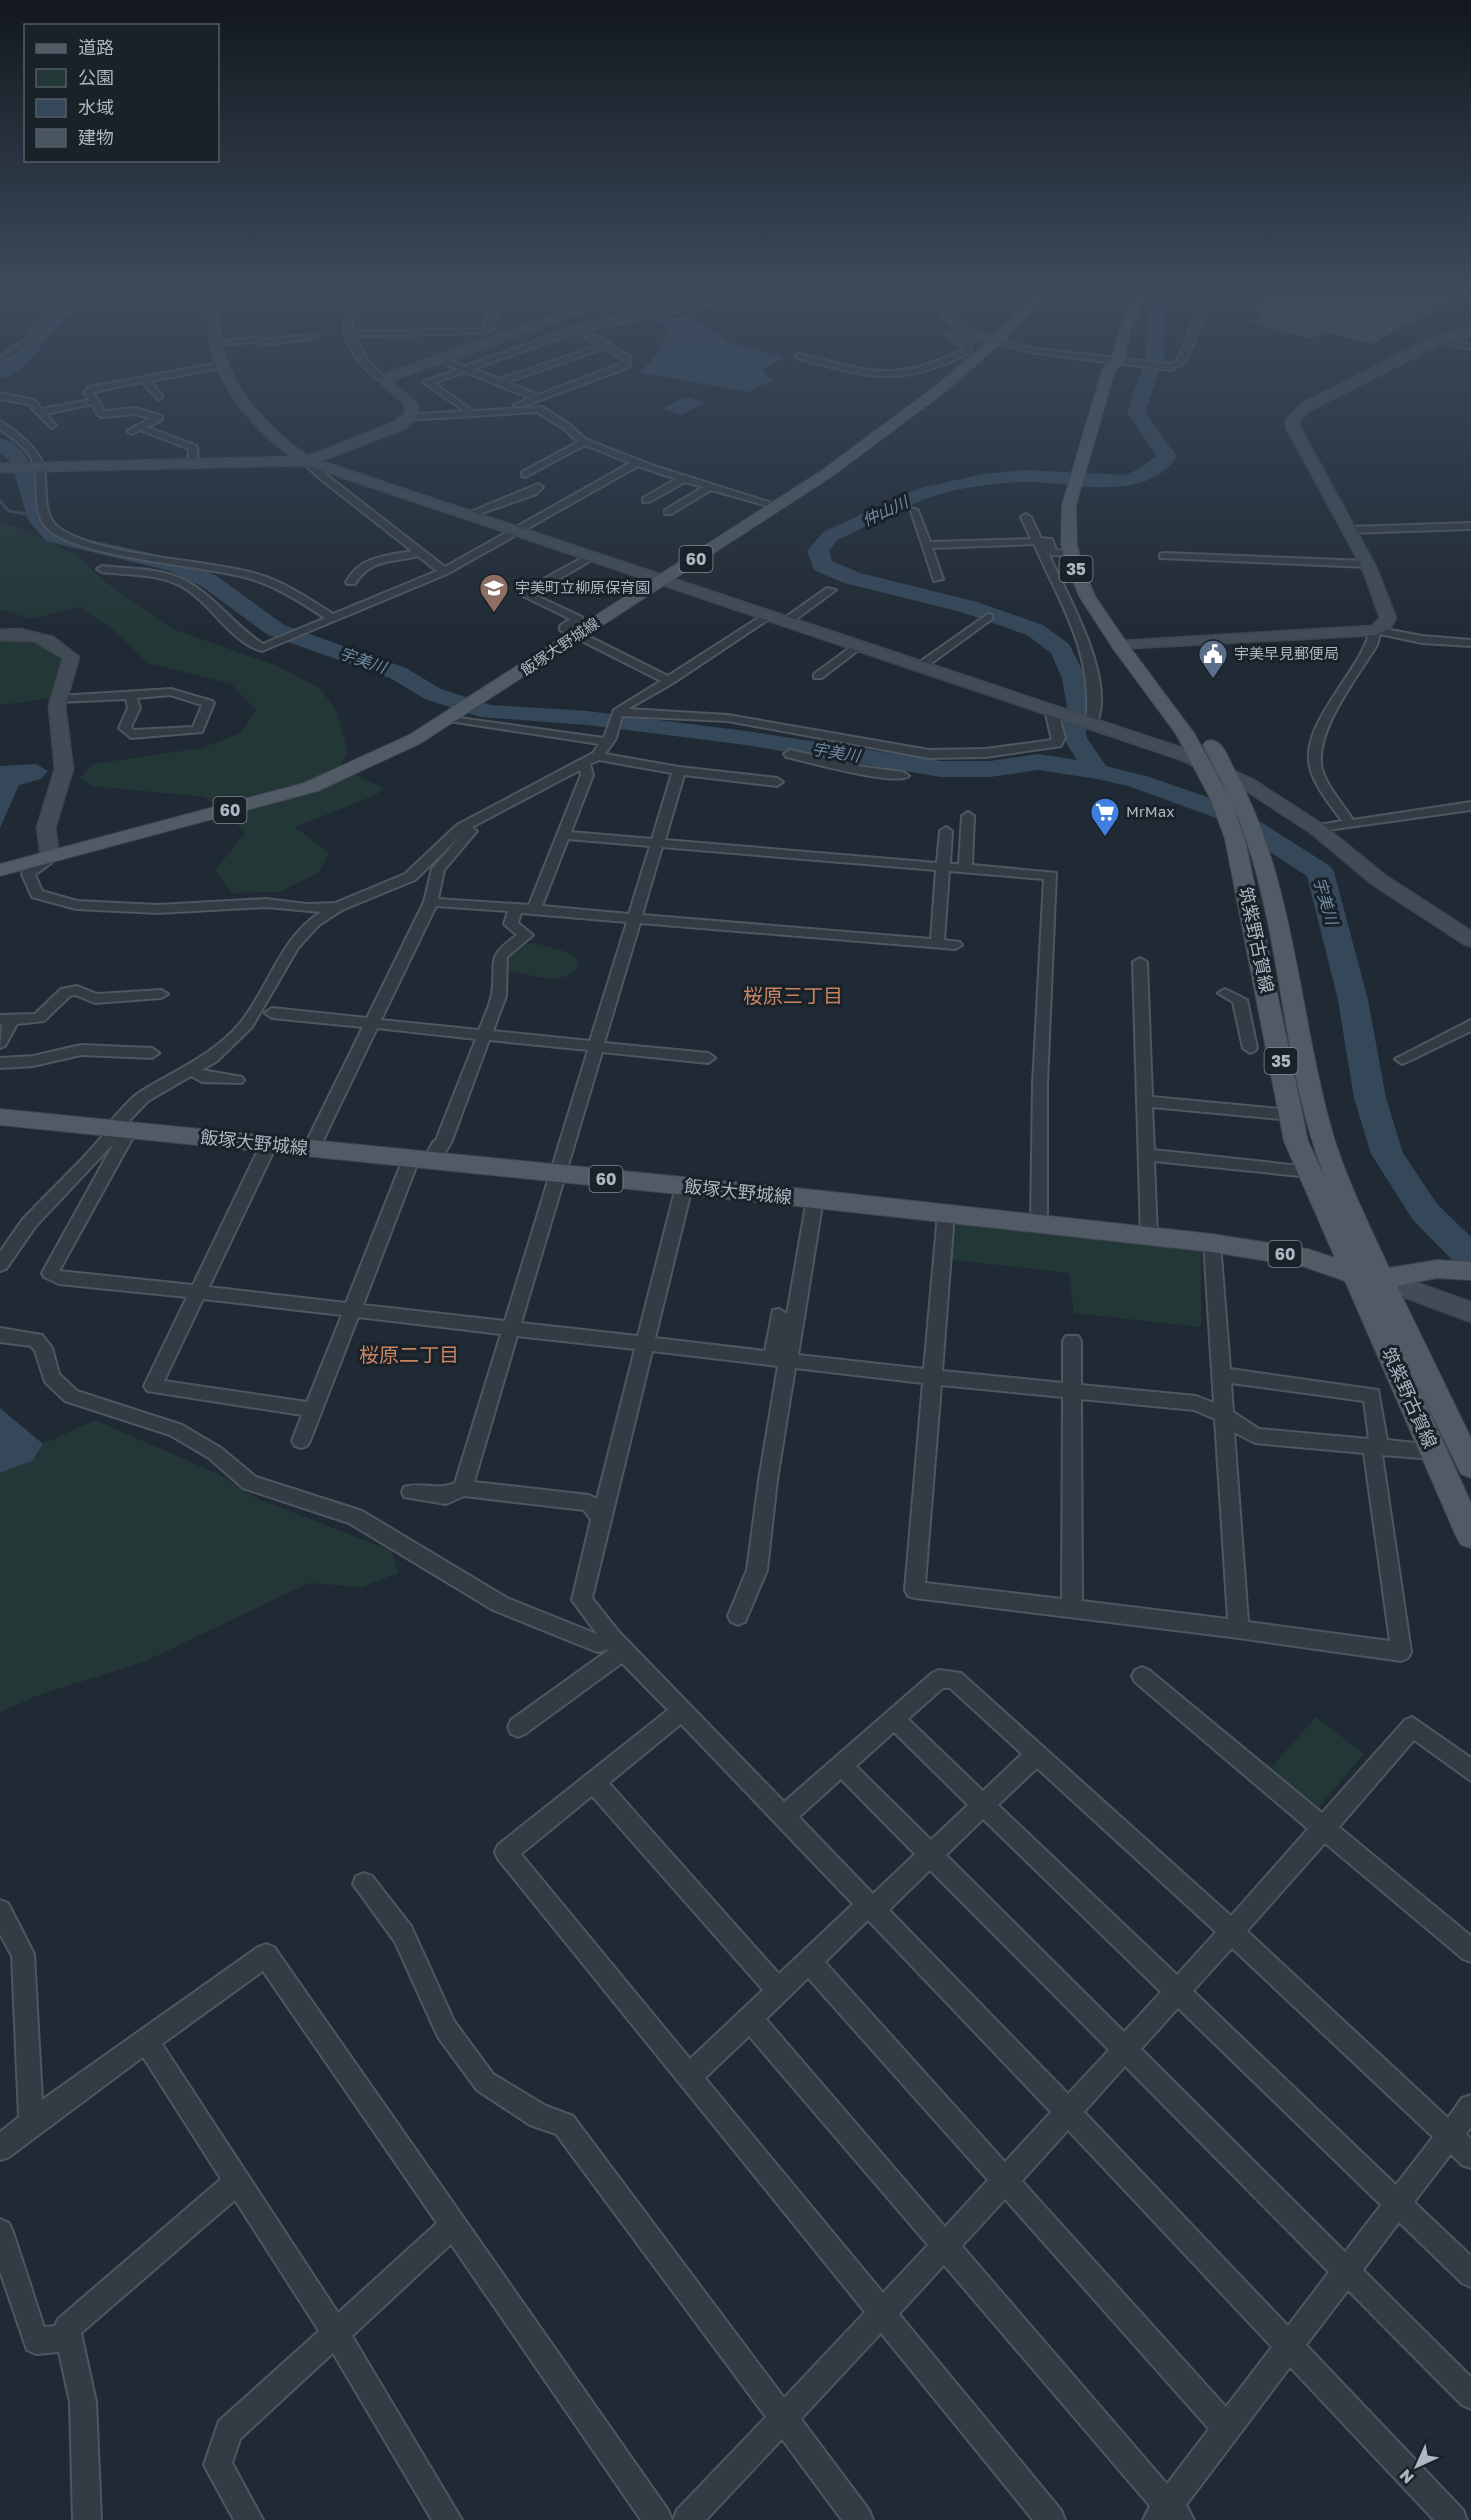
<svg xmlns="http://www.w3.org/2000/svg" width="1471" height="2520" font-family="'Golos Text','Noto Sans JP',sans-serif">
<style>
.green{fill:#233736}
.water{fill:#35485a}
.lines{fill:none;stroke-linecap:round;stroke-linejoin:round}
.stream{stroke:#35485a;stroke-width:3}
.river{fill:#35485a;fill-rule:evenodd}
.building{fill:#495560;stroke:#1b232b;stroke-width:1.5}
.street-casing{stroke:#4e5760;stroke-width:4}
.secondary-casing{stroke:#3d454e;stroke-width:3}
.primary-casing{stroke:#3d454e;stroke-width:2}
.street{fill:#333c45;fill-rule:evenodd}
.secondary{fill:#424c57;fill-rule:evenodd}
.primary{fill:#515b65;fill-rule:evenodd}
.labels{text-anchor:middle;stroke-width:6;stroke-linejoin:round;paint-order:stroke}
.far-poi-label{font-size:15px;fill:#adb7c2;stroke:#192129;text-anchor:start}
.far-street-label{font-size:15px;fill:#adb7c2;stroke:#192129}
.far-water-label{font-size:16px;font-style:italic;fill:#708ba4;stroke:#192129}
.shield{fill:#192129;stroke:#818a94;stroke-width:1.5}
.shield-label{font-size:16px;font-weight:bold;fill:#adb7c2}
.street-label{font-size:18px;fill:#adb7c2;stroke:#192129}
.neighbourhood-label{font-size:20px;fill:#ca8460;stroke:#192129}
</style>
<rect width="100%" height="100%" fill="#202a34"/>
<g class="green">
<path d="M1076 287H1125L1061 301Z"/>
<path d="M0 522 17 527 78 556 105 582 172 629 275 665 321 689 337 713 348 752 340 767 383 788 376 795 295 827 329 853 318 873 279 892 232 893 215 870 246 832 205 797 92 786 80 777 93 764 202 748 241 733 256 710 231 684 148 663 111 628 80 607 31 619 0 609Z"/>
<path d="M0 638H28L65 656 54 698 0 705Z"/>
<path d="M535 943 570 953 579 962C570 990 529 974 507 970L506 957 525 944Z"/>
<path d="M956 1224 1201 1248V1327L1074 1313 1069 1273 952 1260Z"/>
<path d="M95 1420 218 1474 256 1498 392 1551 398 1573 362 1587 309 1583 146 1661 39 1695 0 1712V1473L32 1461 43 1444Z"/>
<path d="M1316 1717 1364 1754 1316 1810 1268 1771Z"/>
</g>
<g class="water">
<path d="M690 316 726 339V341L784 358 764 368V372L773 380 747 392 638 372 653 361 652 357C664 351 662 339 668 329L655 320Z"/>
<path d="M685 397 705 403 681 415 661 409Z"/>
<path d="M36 764 48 771 41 779 19 785 0 828V766Z"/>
<path d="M0 1408 43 1444 32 1461 0 1473Z"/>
</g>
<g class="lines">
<path class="stream" d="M0 501 9 511 36 516"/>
<g class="river">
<path d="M95 287H115C104 301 82 307 68 317 44 335 32 371 0 379V366L23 348 54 311Z"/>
<path d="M1166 287H1182L1165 310 1164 357 1145 412 1177 457C1145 503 1076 483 1029 482 999 482 953 488 925 499 895 511 866 527 837 540L829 551 832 561 860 573 977 602 1043 625 1069 644 1086 678 1091 707 1085 725 1087 738 1106 766 1146 776 1237 807 1330 866 1334 872 1368 1000 1386 1098 1403 1153 1437 1204 1471 1237V1271L1459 1267 1413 1220 1371 1154 1354 1098 1338 1000 1307 876 1219 819 1128 786 1097 779 1038 770 990 777H941L746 745 587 725 480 717 425 699 390 678 268 635 201 586 170 571 46 541 28 520 11 462 0 453V438C39 448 32 490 48 519 51 524 56 528 60 533L185 561 217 576 284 625 406 668 441 689 491 705 587 711 746 731 941 761H990L1038 754 1077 760 1063 738 1061 725 1067 707 1062 678 1051 653 1027 635 961 612 844 583 814 570 807 551 823 532 920 488 984 474 1027 470 1124 475 1137 470 1156 456 1127 412 1146 357 1149 310Z"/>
</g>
</g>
<path class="building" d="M1285 287H1471V293L1371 345 1325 333 1311 340 1247 322 1262 315 1240 308Z"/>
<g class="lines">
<g class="street-casing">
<g id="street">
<path d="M88 287H98L61 308 30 344 0 364V357L24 340 55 304Z"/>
<path d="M210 287H313L315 289 311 291H212L208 289Z"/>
<path d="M373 287H381V293L352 319 353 332 481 329 486 327 484 325 493 305 478 287H486L501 305 492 324 497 327 482 333 354 336 368 361 390 382 383 384C364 369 338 342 345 316L373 292Z"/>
<path d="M666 287H684L609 302 605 300Z"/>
<path d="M759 287H770L753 295 586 330 631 357 629 367 521 407 514 405 530 398 465 372 434 383 473 411 542 407 569 424 585 439 657 467 778 505V509L711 490 671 514H665V510L703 487 685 482 649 502H643V498L676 479 638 466 447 574 262 651C228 641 211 601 179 585 157 574 127 575 102 572L97 569 102 566C130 569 164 568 188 582 216 598 235 626 263 644L325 618C300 602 276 586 248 578 201 565 82 558 49 530 29 512 42 482 32 460 26 446 11 438 0 429V421C7 424 13 430 18 434 28 442 37 450 42 462 50 481 39 512 58 527 98 557 205 559 257 574 285 582 309 599 333 614L437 571 418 556C391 563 371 558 355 584H347L346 582C360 556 386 556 412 551L318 477 304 463V459H310L324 473 445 567 630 463 585 445 525 477 522 476V472L578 442 563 428 537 412 405 420 404 418 408 415 465 411 423 382 458 369 438 361V357L465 366 576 327ZM578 332 599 345 500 379 473 369ZM605 348 624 360 622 363 538 395 507 382Z"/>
<path d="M1220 287H1231L1211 301 1185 362 1171 370 1029 352 991 341 995 339 1029 348 1170 364 1177 361 1203 300 1209 292Z"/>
<path d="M959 328 966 330 956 335 972 343 970 352C919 379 886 382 830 367 819 364 804 362 795 356L799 354C868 371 896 384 963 349L964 346 950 340 947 334Z"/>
<path d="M315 334 318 338 261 345 256 342 217 345 213 343 258 337 263 340Z"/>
<path d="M1440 337 1471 345V349L1437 341Z"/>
<path d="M224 362 227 367 150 381 163 397 159 400 142 382 93 392 104 411 135 408 162 416V420L147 427 197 446 198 463 193 466 188 463 189 449 140 430 131 434 127 431 151 418 135 414 101 417 97 414 93 404 46 414 56 425 52 428 28 404 0 399V393L34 400 42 409 89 400 84 392 89 387Z"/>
<path d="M538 484 543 487 536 494 471 517 463 515Z"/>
<path d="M910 508 918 510 930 542 1031 539 1021 517 1026 514 1031 517 1041 538 1052 539 1056 550 1075 551 1076 553 1071 556 1049 555C1068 597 1117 680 1096 725L1086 723C1094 654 1061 605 1034 544L932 548 943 579 934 581Z"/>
<path d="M1471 523V529L1348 533 1343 530 1348 527Z"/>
<path d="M591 553 595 554V558L533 594 582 617V621L572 628 668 676 766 613 775 615 673 683 628 709 728 715 929 750 986 749 1052 740 1045 710 1051 707 1057 710 1065 737 1061 746 986 757 929 758 728 721 622 716 616 738 605 754 679 767 777 778 783 782 777 786 684 775 665 840 937 863 940 831 946 827 952 831 950 864H959L962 816 968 812 974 816 972 865 1056 873 1047 1084V1223L1039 1229 1031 1223 1033 1084 1044 879 949 871 944 940 960 942 962 945 955 949 640 923 604 1043 708 1053 715 1058 708 1063 602 1052 521 1323 638 1336 676 1187 684 1181 692 1187 655 1338 765 1351 773 1310 779 1309 787 1314 807 1199 815 1193 823 1199 798 1355 924 1369 938 1214 946 1208 954 1214 942 1371 1063 1383V1341L1066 1336H1078L1081 1341V1385L1196 1396 1214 1403 1204 1243 1212 1237 1220 1243 1230 1369 1378 1390 1387 1440 1434 1445 1440 1447 1443 1452 1440 1457 1434 1459 1382 1455 1411 1652 1408 1658 1401 1661 1239 1638 915 1598 908 1596 905 1590 923 1383 795 1368 777 1480 767 1570 745 1622 738 1625 731 1622 728 1616 747 1570 759 1480 778 1366 652 1351 592 1598 619 1632 784 1802 932 1673 939 1670 961 1673 1231 1916 1308 1829 1135 1682 1132 1676 1135 1670 1142 1667 1149 1670 1322 1813 1405 1720 1412 1717 1471 1758V1781L1414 1740 1339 1827 1471 1936V1962L1463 1959 1325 1843 1247 1931 1448 2118 1462 2098 1471 2095V2127L1466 2134 1471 2139V2168L1462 2165 1451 2154 1414 2202 1471 2256V2287L1462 2283 1399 2222 1363 2270 1471 2377V2409L1462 2405 1348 2290 1306 2345 1463 2510 1467 2520H1434L1290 2367 1186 2505 1194 2520H1143L1150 2506 944 2265 899 2314 1061 2510 1065 2520H1033L881 2333 801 2419 869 2510 873 2520H842L782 2439 706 2520H673L677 2510 766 2417 556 2134 530 2125 477 2090 438 2037 395 1942 353 1884 356 1876 364 1873 372 1876 411 1926 454 2021 493 2074 546 2106 573 2116 784 2398 865 2312 498 1859 495 1852 498 1845 668 1710 622 1663 525 1734 518 1737 511 1734 508 1727 511 1720 610 1649 597 1652 493 1610 349 1523 243 1488 209 1458 170 1435 65 1401 45 1382 35 1351 31 1346 0 1342V1328L42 1335 52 1348 59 1374 77 1391 182 1425 221 1448 256 1477 362 1511 507 1598 597 1634 572 1600 591 1520 584 1510 464 1496 446 1504 404 1497 402 1492 404 1487C422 1481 438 1491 455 1483L501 1334 358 1317 310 1441 307 1446 301 1448 295 1446 292 1441 302 1415 147 1391 144 1386 187 1297 59 1284 44 1277 42 1273 114 1143 35 1227 6 1269 0 1271V1252L23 1219 83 1158 107 1131 108 1124C118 1114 128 1100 140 1092 175 1070 214 1055 241 1022 270 985 280 938 321 912L266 907 158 913 76 909 32 897 22 874 23 871 45 854H55V860L35 875 42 891 77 901 158 905 266 899 307 904 335 903 405 874 457 825 593 753 599 744 449 721 445 720V716L604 738 614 710 661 681 560 630V626L570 619 523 596 524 590ZM599 760 672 773 652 839 571 832 593 775 590 764ZM580 770 581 775 529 905 438 899 444 870 477 831 472 827ZM459 837 432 869 424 902 367 1018 272 1008 265 1013 272 1018 363 1027 303 1149 311 1154 319 1149 377 1028 476 1039 436 1140 433 1142 423 1161 431 1166 437 1165 451 1143 489 1040 588 1050 505 1321 363 1305 419 1159 411 1154 403 1159 346 1303 209 1287 277 1144 269 1139 261 1144 193 1285 59 1271 137 1130 134 1126H124L148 1101 191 1076 202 1082 242 1083 244 1080 242 1077 202 1070 217 1061 252 1027 298 948 319 925 342 910 415 880ZM568 839 650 846 629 914 542 906ZM662 847 936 870 931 939 642 915ZM436 906 508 911 504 924 517 935C484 959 497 960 492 994 490 1006 483 1019 479 1030L381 1020ZM521 913 627 922 590 1041 493 1031 506 996 507 957 533 935 518 923ZM203 1299 342 1315 307 1402 164 1381ZM517 1336 635 1349 597 1499 589 1495 474 1482ZM1231 1383 1364 1401 1369 1439 1259 1429 1233 1412ZM941 1385 1063 1397 1062 1599 925 1583ZM1081 1399 1194 1410 1215 1419 1228 1619 1082 1601ZM1234 1432 1255 1443 1364 1453 1390 1641 1248 1622ZM943 1688H950L1022 1754 983 1791 908 1719ZM681 1724 853 1904 779 1974 609 1783ZM894 1732 968 1805 931 1840 856 1766ZM1037 1768 1216 1932 1177 1975 998 1805ZM841 1779 915 1854 873 1894 799 1817ZM592 1796 763 1990 690 2059 521 1854ZM983 1819 1161 1992 1124 2032 946 1855ZM930 1870 1109 2050 1068 2094 889 1910ZM868 1920 1051 2112 1005 2162 825 1962ZM1232 1948 1433 2137 1396 2185 1193 1991ZM808 1978 988 2180 945 2227 766 2019ZM1178 2008 1381 2205 1345 2252 1141 2049ZM749 2036 928 2245 883 2293 705 2078ZM1125 2066 1329 2272 1288 2326 1084 2112ZM1068 2130 1272 2347 1226 2407 1022 2181ZM1005 2199 1209 2429 1167 2484 962 2246Z"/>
<path d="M1164 553 1367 561 1372 564 1367 567 1160 558V554Z"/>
<path d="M827 588 836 590 791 623H783V619Z"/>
<path d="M988 614 992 615V619L925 668H917V664Z"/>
<path d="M1375 627 1422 636 1471 640V646L1422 643 1380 634 1377 645C1359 675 1313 732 1322 769 1327 787 1343 804 1353 820L1471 802V810L1313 832V826L1342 821C1331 806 1317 789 1311 771 1296 725 1361 673 1370 630Z"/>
<path d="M856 643 865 645 822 678H814V674Z"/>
<path d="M171 689 212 701 214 703 202 732 131 738 119 728 128 708 126 699 59 702 53 699 59 696ZM170 695 202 705 193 727 134 730 131 727 140 708 137 698Z"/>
<path d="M790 750 864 767 903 772 909 776C896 787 806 761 786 757L784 754Z"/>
<path d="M1140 958 1147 962 1152 1097 1291 1110 1299 1115 1291 1120 1152 1107 1154 1150 1310 1167 1318 1172 1310 1177 1154 1161 1157 1236 1149 1242 1141 1236 1133 962Z"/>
<path d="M77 986 97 994 161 990 168 994 161 998 95 1003 75 995 70 996 44 1021 17 1024 5 1046 0 1048 2 1024 0 1025V1015L35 1014 61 989Z"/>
<path d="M1225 989 1247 1000 1257 1048 1255 1051 1250 1053 1243 1048 1233 1002 1218 993Z"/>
<path d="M1471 1020V1031L1407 1062 1402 1064 1395 1059Z"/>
<path d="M81 1045 152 1048 159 1053 152 1058 81 1055 33 1066 0 1068V1058L33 1056Z"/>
<path d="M0 1900 8 1903 34 1954 42 2100 258 1947 266 1944 274 1947 668 2510 672 2520H641L451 2244 352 2336 462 2520H432L333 2353 240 2439 232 2463 263 2520H234L204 2465 219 2421 319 2331 235 2200 81 2333 96 2402 101 2520H73L70 2402 59 2352 36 2354 27 2350 0 2271V2219L9 2223 13 2232 44 2327 55 2326 58 2319 221 2179 143 2057 9 2157 0 2160V2132L19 2117 12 1956 0 1934ZM263 1971 437 2223 338 2313 162 2044Z"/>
</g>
</g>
<g class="secondary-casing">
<g id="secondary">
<path d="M206 287H218C220 309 218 332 224 352 235 394 273 433 308 456L393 423 405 414V405L380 382 387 373 601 299 590 287H602L613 298V302L395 379 393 382 417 404V418L403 429 320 461 1191 751 1254 780 1323 825 1386 876 1471 931V946L1464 944 1372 884 1311 833 1242 788 1179 759 306 465 0 472V464L292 457C259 434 222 392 212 352 207 331 208 308 206 287Z"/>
<path d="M928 287H939C951 318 968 330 999 338V344C993 345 987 343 980 341 951 332 938 315 928 287Z"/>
<path d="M1471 327V335L1444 342 1311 410 1299 421 1301 429 1376 567 1396 618 1390 628 1375 635 1114 649 1112 646 1114 643 1120 641 1372 626 1380 618 1362 567 1287 429 1286 420 1301 404 1436 336Z"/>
<path d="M20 629 53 637 79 657 65 706 73 769 55 828 59 857 50 863 41 857 37 828 55 769 49 706 63 658 34 641 0 640V630Z"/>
<path d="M1381 1270 1471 1302V1322L1372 1285 1369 1279 1372 1273Z"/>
</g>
</g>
<g class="primary-casing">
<g id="primary">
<path d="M1042 287H1055L1014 331 948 390 831 477 421 743 318 791 0 876V864L304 783 409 735 821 471 938 384 1006 325Z"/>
<path d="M1138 287H1150L1130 332 1124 361 1115 371 1076 505 1077 545 1082 564 1095 596 1127 643 1194 733 1230 798 1245 839 1308 1141 1325 1178C1282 1068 1283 947 1245 836 1234 804 1219 775 1203 745L1206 741 1212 740C1223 742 1228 757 1233 767 1296 880 1298 1016 1334 1138 1348 1183 1370 1226 1389 1268L1437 1260 1471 1262V1280L1437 1278 1397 1286 1471 1438V1478L1461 1474 1417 1384 1471 1503V1548L1461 1545 1456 1536 1345 1281 1305 1267 1212 1252 815 1208 0 1125V1109L815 1190 1212 1234 1308 1249 1335 1258 1284 1141 1225 839 1210 798 1176 734 1114 650 1079 596 1066 564 1061 545 1062 505 1102 370 1112 360 1118 332Z"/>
</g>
</g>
<use href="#street" class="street"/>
<use href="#secondary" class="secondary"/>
<use href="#primary" class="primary"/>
</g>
<linearGradient id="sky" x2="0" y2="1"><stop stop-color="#12171d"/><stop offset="0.45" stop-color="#3c4a5c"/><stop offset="1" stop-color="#3c4a5c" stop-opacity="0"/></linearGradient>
<rect width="1471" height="640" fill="url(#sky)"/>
<defs>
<g id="school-pin" transform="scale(1.5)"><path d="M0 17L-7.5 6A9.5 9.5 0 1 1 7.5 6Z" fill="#8d6e63" stroke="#192129"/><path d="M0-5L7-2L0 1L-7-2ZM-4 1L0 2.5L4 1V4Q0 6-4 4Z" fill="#fff"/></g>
<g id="civic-pin" transform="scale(1.5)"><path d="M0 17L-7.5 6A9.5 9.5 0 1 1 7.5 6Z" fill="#5c6f8a" stroke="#192129"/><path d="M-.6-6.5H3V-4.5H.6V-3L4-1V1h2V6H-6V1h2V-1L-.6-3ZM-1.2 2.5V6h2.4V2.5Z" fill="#fff"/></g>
<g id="supermarket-pin" transform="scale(1.5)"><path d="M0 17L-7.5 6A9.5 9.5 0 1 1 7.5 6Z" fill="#3f7fe0" stroke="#192129"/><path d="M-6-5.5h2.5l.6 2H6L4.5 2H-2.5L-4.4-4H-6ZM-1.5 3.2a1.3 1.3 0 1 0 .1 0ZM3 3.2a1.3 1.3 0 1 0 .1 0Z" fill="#fff"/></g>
</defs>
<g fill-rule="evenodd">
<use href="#school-pin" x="494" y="588"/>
<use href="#civic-pin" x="1213" y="654"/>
<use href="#supermarket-pin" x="1105" y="812"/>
</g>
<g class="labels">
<g class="far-poi-label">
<text x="515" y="593">宇美町立柳原保育園</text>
<text x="1234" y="659">宇美早見郵便局</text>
<text x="1126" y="817">MrMax</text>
</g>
<g class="far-street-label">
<text transform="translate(560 647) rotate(-34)" y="5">飯塚大野城線</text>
</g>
<g class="far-water-label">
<text transform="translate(885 511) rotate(-25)" y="6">仲山川</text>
<text transform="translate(363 660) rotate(19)" y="6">宇美川</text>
<text transform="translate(836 752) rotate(9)" y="6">宇美川</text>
<text transform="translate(1326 901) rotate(74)" y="6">宇美川</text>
</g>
<g class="shield">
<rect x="679.5" y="546" width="33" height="26" rx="4.5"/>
<rect x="1059.5" y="556" width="33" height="26" rx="4.5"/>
<rect x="213.5" y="797" width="33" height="26" rx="4.5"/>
<rect x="1264.5" y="1048" width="33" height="26" rx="4.5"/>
<rect x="589.5" y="1166" width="33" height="26" rx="4.5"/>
<rect x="1268.5" y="1241" width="33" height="26" rx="4.5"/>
</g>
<g class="shield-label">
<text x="696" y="565">60</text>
<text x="1076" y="575">35</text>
<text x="230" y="816">60</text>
<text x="1281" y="1067">35</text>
<text x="606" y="1185">60</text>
<text x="1285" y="1260">60</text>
</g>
<g class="street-label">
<text transform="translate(1256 940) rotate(78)" y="6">筑紫野古賀線</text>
<text transform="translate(254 1143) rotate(6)" y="6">飯塚大野城線</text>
<text transform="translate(738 1192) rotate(6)" y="6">飯塚大野城線</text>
<text transform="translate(1409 1398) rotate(66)" y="6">筑紫野古賀線</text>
</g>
<g class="neighbourhood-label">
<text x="793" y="1003">桜原三丁目</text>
<text x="409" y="1362">桜原二丁目</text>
</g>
</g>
<rect x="24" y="24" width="195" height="138" fill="#192129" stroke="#545d66" stroke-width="1.5"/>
<rect x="36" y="44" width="30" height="9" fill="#515b65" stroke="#545d66" stroke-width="1.5"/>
<text x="78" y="54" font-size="18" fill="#adb7c2">道路</text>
<rect x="36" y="69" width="30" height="18" fill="#233736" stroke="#545d66" stroke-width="1.5"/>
<text x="78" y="84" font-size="18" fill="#adb7c2">公園</text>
<rect x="36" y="99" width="30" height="18" fill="#35485a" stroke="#545d66" stroke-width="1.5"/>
<text x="78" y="114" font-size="18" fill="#adb7c2">水域</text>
<rect x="36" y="129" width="30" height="18" fill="#495560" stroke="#545d66" stroke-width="1.5"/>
<text x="78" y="144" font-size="18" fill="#adb7c2">建物</text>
<g transform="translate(1417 2466) rotate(225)" stroke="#192129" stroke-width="4.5" paint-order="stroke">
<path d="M0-4.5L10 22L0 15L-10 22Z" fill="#adb7c2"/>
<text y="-9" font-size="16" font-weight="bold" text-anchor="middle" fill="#adb7c2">N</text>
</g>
</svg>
